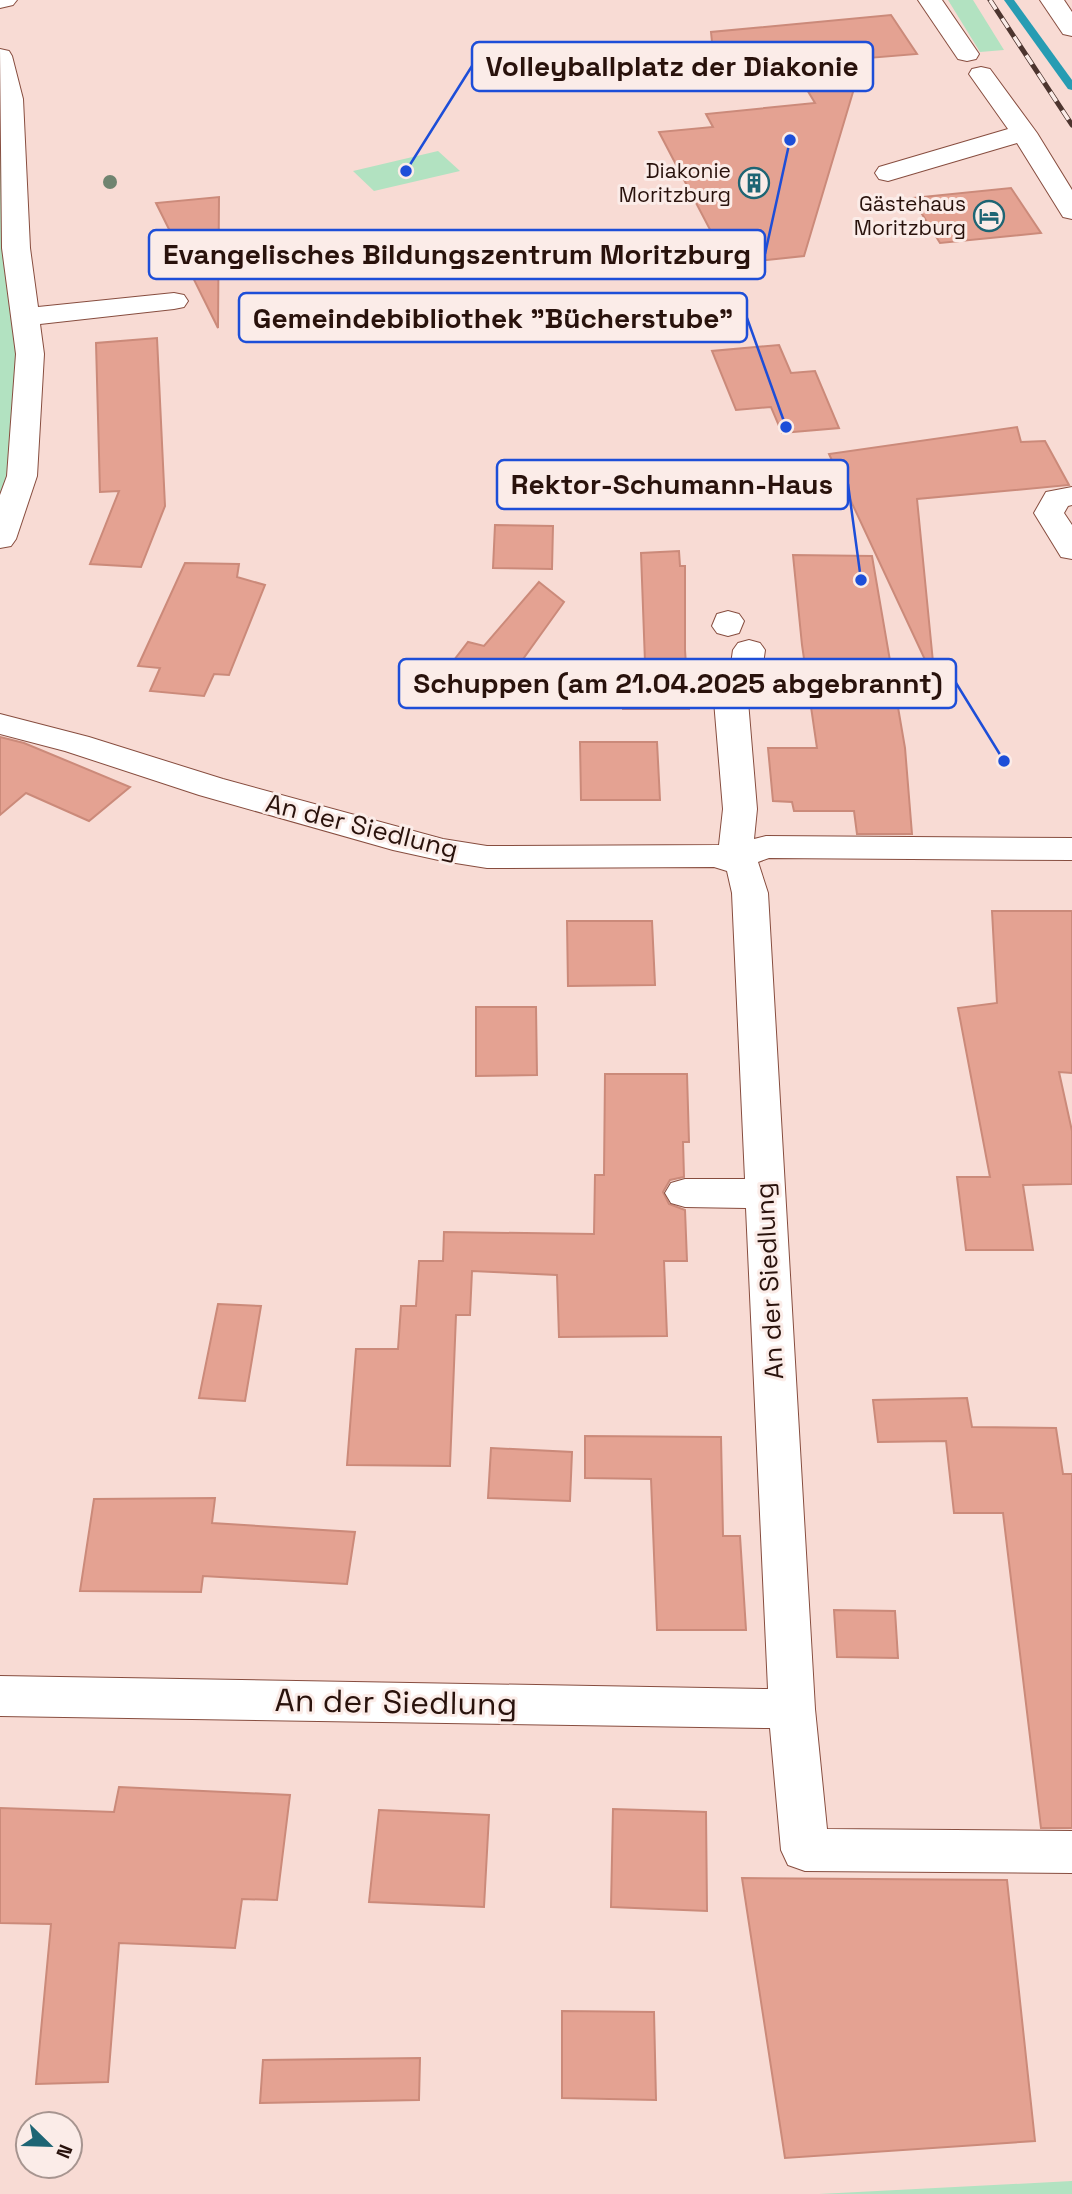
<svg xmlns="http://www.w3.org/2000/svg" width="1072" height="2194" font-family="'Space Grotesk',sans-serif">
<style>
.green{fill:#b2e2c1}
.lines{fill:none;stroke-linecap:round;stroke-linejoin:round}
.stream{fill:#279cb3;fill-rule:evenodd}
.building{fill:#e4a292;stroke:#cb8a7a;stroke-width:2}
.minor-casing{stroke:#874d3f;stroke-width:2}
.minor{fill:#fff;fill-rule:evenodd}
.rail-casing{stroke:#4d352f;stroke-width:5}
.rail{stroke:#fbece8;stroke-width:3.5;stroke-dasharray:11;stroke-linecap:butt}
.tree{fill:#708470}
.labels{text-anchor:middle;stroke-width:6;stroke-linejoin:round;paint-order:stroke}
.far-poi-label{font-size:21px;fill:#29120c;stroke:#fbece8;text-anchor:end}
.street-label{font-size:26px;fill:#29120c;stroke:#fbece8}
.near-street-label{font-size:32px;fill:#29120c;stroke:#fbece8}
.leader{fill:none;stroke:#1d4ed8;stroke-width:2.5}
.callout-dot{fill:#1d4ed8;stroke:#fbece8;stroke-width:2.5}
.callout{fill:#fbece8;stroke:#1d4ed8;stroke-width:2.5}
.callout-label{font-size:28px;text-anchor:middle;font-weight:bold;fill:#29120c}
</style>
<rect width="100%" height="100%" fill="#f8dbd4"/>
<g class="green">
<path d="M948 0H973L1004 50 980 52Z"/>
<path d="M0 56 30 354 0 539Z"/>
<path d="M438 151 460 171 374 191 353 171Z"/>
<path d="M1072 2181V2194H819Z"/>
</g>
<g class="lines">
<path class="stream" d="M1004 0H1014L1072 80V90L1068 89Z"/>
</g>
<g class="building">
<path d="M891 15 917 54 843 60 856 82 804 256 728 264 659 132 713 127 706 114 815 103 792 65 715 72 711 32Z"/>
<path d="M1011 188 1041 233 940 243 912 198Z"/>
<path d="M219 197 218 328 156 203Z"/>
<path d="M157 338 165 506 141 567 90 564 119 491 100 492 96 343Z"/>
<path d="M779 345 791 373 815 371 839 428 782 433 771 407 736 410 712 351Z"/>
<path d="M1017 427 1021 442 1045 441 1069 485 917 499 933 662 927 664 829 454Z"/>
<path d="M495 525 553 526 552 569 493 568Z"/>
<path d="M679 551 680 566H685V650L689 709H623L621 662H645L641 553Z"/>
<path d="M793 555 872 556 905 748 912 834H857L854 811H794L792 802 773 801 768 748H817L802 645Z"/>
<path d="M185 563 239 564 237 577 265 585 229 675 214 674 204 696 150 691 160 668 138 666Z"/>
<path d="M539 582 564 602 493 701 448 688 454 680 441 677 468 642 484 646Z"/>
<path d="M0 737 24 743 130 787 89 821 26 793 0 815Z"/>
<path d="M580 742H657L660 800H581Z"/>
<path d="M992 911H1072V1073L1059 1072 1072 1131V1184L1023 1185 1033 1250H966L957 1177H990L958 1008 997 1003Z"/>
<path d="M567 921H652L655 985 568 986Z"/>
<path d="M476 1007H536L537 1075 476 1076Z"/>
<path d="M605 1074H687L689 1142H683L684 1177 670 1180 663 1192 669 1204 685 1210 687 1261H664L667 1336 559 1337 557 1275 472 1271 470 1315H456L450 1466 347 1465 356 1349H398L401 1306H416L419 1261H443L444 1232 594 1234 595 1175H604Z"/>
<path d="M218 1304 261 1306 245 1401 199 1398Z"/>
<path d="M967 1398 972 1427 1056 1428 1063 1474H1072V1828H1041L1003 1513H954L946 1441 878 1442 873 1400Z"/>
<path d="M585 1436 721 1437 723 1536H740L746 1630H657L651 1479 585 1478Z"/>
<path d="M491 1448 572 1452 570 1501 488 1498Z"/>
<path d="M215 1498 212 1523 355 1532 347 1584 203 1576 201 1592 80 1591 94 1499Z"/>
<path d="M834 1610 895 1611 898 1658 837 1657Z"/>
<path d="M119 1787 290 1795 277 1900 242 1899 235 1948 119 1943 108 2082 36 2084 51 1924 0 1923V1808L114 1812Z"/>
<path d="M613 1809 706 1812 707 1911 611 1907Z"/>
<path d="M379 1810 489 1815 484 1907 369 1902Z"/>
<path d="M742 1878 1007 1880 1035 2141 785 2158Z"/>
<path d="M562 2011 654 2012 656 2100 562 2098Z"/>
<path d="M420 2058 419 2100 260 2103 263 2060Z"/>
</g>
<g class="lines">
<g class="minor-casing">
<g id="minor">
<path d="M0 0H17L13 5 0 8Z"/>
<path d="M918 0H942L979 54 976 59 967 61 958 59Z"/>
<path d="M1040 0H1064L1072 12V36L1063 34Z"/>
<path d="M0 49 9 51 12 56 23 99 30 248 38 307 174 293 184 295 188 301 184 307 174 309 40 324 44 354 37 476 16 539 11 546 0 548V495L7 476 16 354 2 248Z"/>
<path d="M981 67 990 69 1037 133 1072 190V219L1063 217 1017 143 888 181 879 179 875 173 879 167 1008 129 969 74 972 69Z"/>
<path d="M1072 487V505L1068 506 1064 513 1072 525V559L1061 557 1034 513 1046 492Z"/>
<path d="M728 611 739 614 744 621 739 633 728 636 717 633 712 626 717 614Z"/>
<path d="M749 640 760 643 765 650 763 664 747 689 757 809 754 839 766 836 1072 838V860L769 858 758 862 768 893 815 1709 827 1829 1072 1831V1873L805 1871 788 1865 781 1850 770 1728 0 1716V1676L768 1689 746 1208 685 1207 671 1203 665 1193 671 1183 685 1179H745L732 893 727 871 714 867 487 868 443 861 393 850 199 795 65 751 0 734V714L89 737 223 779 443 839 487 846 719 845 723 809 713 689 731 664 733 650 738 643Z"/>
</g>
</g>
<use href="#minor" class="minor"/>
<g class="rail-casing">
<path id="rail" d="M990 0 1072 125"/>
</g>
<use href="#rail" class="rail"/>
</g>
<circle class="tree" cx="110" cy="182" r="7"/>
<defs>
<g id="building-ring" transform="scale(1.575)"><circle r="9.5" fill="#fbece8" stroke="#1e6574" stroke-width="1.5"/><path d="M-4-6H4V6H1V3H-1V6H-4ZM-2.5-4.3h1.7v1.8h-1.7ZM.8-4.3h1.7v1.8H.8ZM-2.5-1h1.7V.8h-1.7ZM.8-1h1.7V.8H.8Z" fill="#1e6574"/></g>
<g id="hotel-ring" transform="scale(1.575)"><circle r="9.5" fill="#fbece8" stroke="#1e6574" stroke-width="1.5"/><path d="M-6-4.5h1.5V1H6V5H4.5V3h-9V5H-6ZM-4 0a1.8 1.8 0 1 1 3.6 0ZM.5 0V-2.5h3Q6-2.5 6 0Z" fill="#1e6574"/></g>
</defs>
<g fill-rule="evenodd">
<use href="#building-ring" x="754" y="183"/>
<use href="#hotel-ring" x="989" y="216"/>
</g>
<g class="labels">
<g class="far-poi-label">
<text x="731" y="178">Diakonie<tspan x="731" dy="24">Moritzburg</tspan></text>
<text x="966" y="211">Gästehaus<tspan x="966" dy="24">Moritzburg</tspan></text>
</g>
<g class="street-label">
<text transform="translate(362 826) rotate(14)" y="9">An der Siedlung</text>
<text transform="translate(769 1281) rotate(-93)" y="9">An der Siedlung</text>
</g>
<g class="near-street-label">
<text transform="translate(396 1702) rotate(1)" y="11">An der Siedlung</text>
</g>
</g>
<path class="leader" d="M406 171L472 66M790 140L765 254M786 427L747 318M861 580L848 484M1004 761L956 683"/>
<g class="callout-dot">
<circle cx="406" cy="171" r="7"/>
<circle cx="790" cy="140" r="7"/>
<circle cx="786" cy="427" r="7"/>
<circle cx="861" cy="580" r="7"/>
<circle cx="1004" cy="761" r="7"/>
</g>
<g class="callout">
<rect x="472" y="42" width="401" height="49" rx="7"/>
<rect x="149" y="230" width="616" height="49" rx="7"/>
<rect x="239" y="293" width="508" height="49" rx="7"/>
<rect x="497" y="460" width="351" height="49" rx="7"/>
<rect x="399" y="659" width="557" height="49" rx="7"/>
</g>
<g class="callout-label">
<text x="672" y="76">Volleyballplatz der Diakonie</text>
<text x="457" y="264">Evangelisches Bildungszentrum Moritzburg</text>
<text x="493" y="328">Gemeindebibliothek "Bücherstube"</text>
<text x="672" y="494">Rektor-Schumann-Haus</text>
<text x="678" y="693">Schuppen (am 21.04.2025 abgebrannt)</text>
</g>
<g transform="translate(49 2145) rotate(113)"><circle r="33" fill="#fbece8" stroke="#a79590" stroke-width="2"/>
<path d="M0-5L12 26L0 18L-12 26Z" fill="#1e6574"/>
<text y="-10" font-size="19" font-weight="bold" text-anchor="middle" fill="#29120c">N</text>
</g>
</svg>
